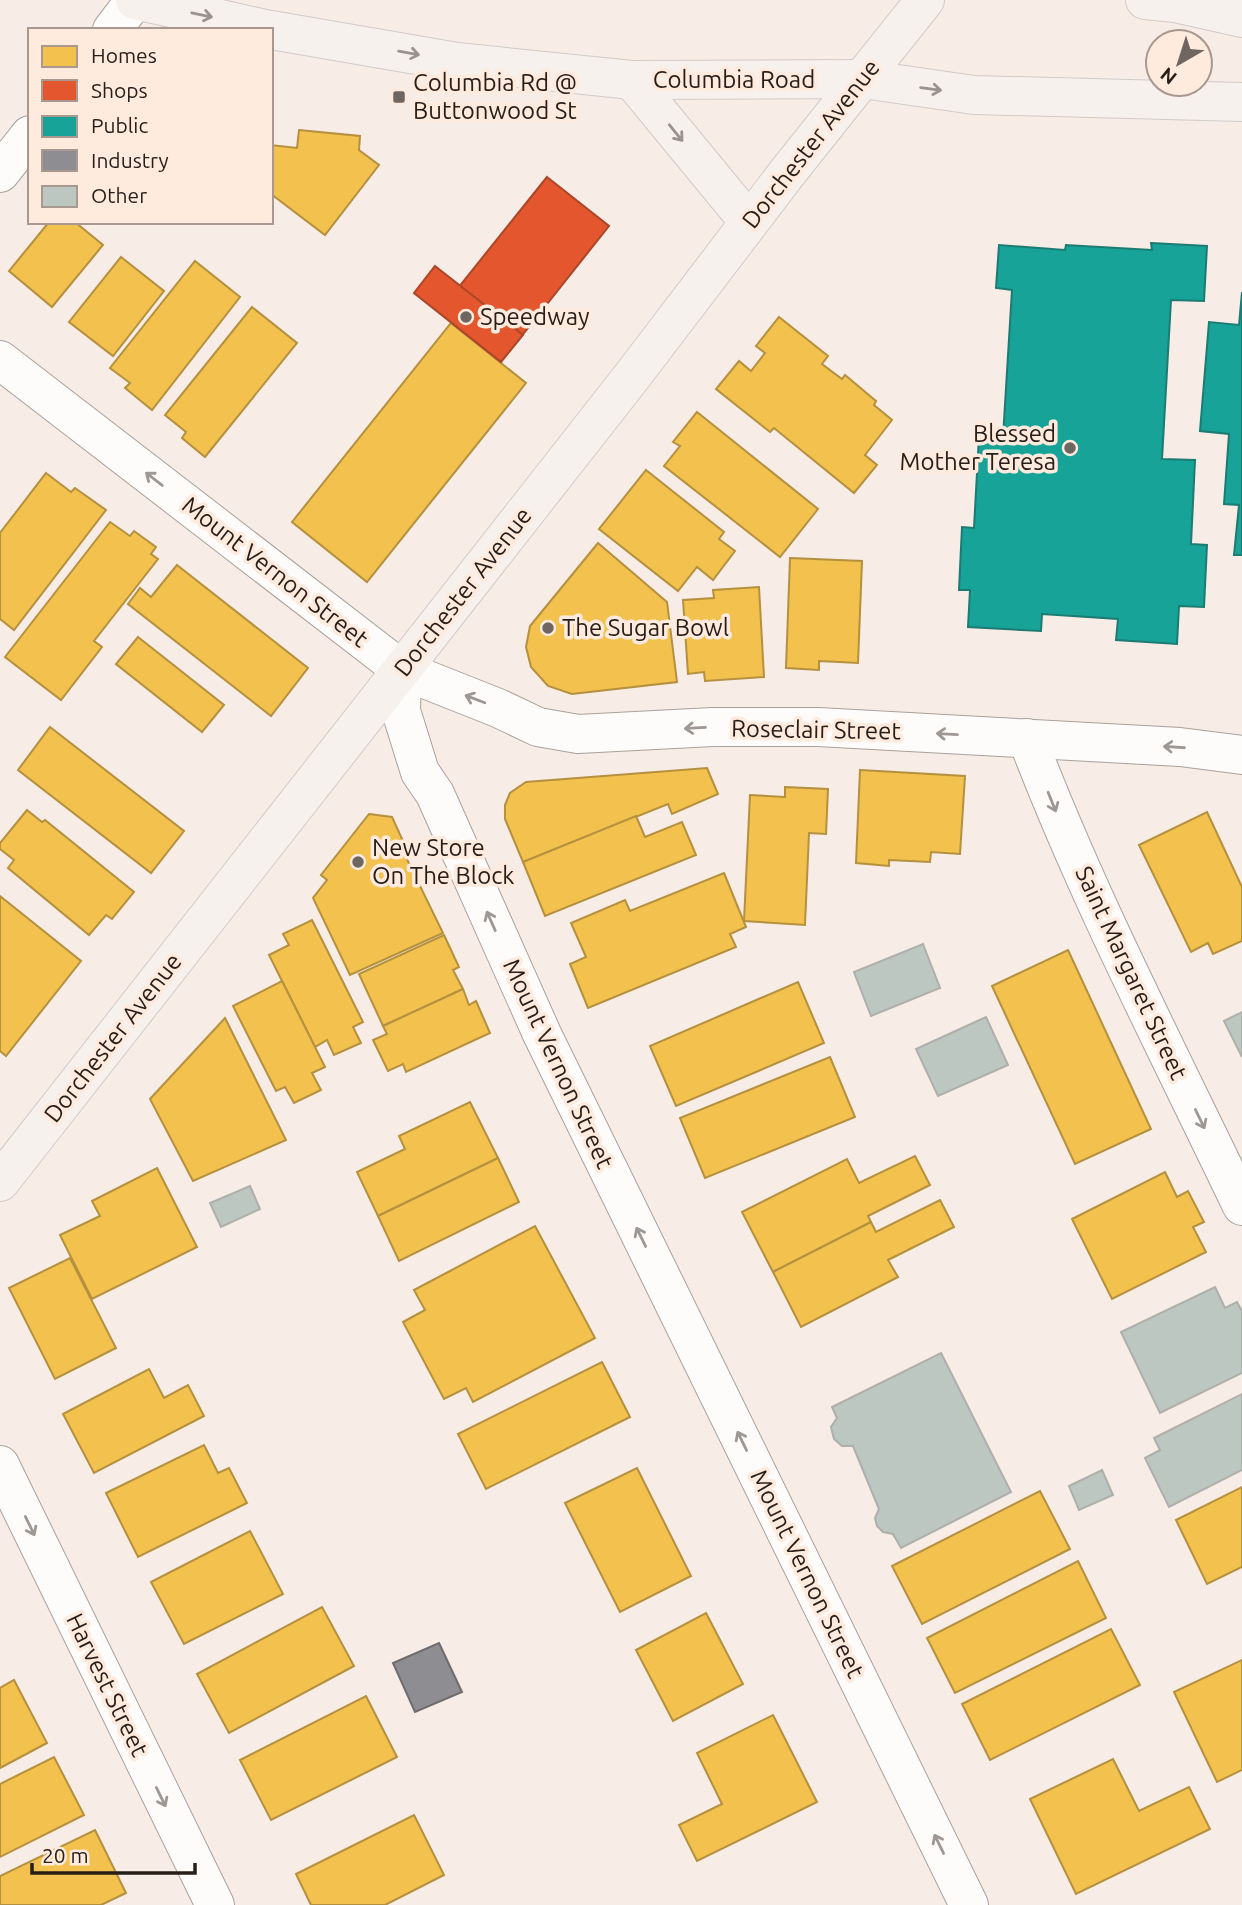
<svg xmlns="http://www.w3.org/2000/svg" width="1242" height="1905" font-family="Ubuntu,sans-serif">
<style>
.homes{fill:#f2c14e;stroke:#b5903e;stroke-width:2}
.shops{fill:#e4572e;stroke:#ac4628;stroke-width:2}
.public{fill:#17a398;stroke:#1c7b72;stroke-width:2}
.industry{fill:#8d8d92;stroke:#6f6c6e;stroke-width:2}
.building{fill:#bdc7c1;stroke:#aeafab;stroke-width:2}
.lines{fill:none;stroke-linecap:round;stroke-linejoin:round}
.minor-casing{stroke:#aaa19b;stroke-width:40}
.primary-casing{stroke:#d1cbc8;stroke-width:40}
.minor{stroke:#fefcfb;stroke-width:38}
.primary{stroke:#f7f1ed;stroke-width:38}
.oneway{stroke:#9a928e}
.oneway2{stroke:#9e9895}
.poi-dot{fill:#706661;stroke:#ffeade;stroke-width:2.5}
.labels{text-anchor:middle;stroke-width:7;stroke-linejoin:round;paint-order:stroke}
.street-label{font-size:24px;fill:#281e19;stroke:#ffeade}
.poi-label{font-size:24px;fill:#281e19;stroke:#ffeade;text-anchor:start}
</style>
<rect width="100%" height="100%" fill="#f7ece6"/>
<g class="homes">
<path d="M299 130 360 136 359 150 379 165 325 235 271 194V145L297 148Z"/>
<path d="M49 222H75L103 245 52 307 9 271Z"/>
<path d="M121 257 164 291 113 356 69 322Z"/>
<path d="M195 261 240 297 152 410 125 388 130 383 110 368Z"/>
<path d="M252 307 297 343 205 457 182 438 186 432 165 415Z"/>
<path d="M779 317 828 356 822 364 842 379 845 375 876 401 874 405 892 420 865 455 877 465 854 493 774 428 770 432 716 389 739 361 751 371 765 353 756 346Z"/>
<path d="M451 323 526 383 367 582 292 522Z"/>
<path d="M697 412 818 509 780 557 664 466 680 446 673 442Z"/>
<path d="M646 470 724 532 719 539 735 551 713 580 697 567 678 591 599 529Z"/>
<path d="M46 473 71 492 75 488 106 510 14 630 0 619V533Z"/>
<path d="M110 522 130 536 134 531 156 547 151 554 158 559 94 641 102 647 61 700 5 657Z"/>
<path d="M598 543 667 602 677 682 572 694 548 686 531 667 526 647 530 626Z"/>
<path d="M790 558 862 561 858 663 819 661V670L786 668Z"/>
<path d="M177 565 308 668 271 716 128 604 140 588 151 597Z"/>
<path d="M759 587 764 677 705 681 704 672 688 674 683 600 714 598 713 590Z"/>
<path d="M138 637 224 705 202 732 116 664Z"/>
<path d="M50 727 184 831 151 873 18 770Z"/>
<path d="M707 768 718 794 672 814 668 804 523 862 505 819V805L510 793 526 782Z"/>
<path d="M860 770 965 776 960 854 931 852 930 862 889 860V866L856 863Z"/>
<path d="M785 787 828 789 826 834 809 833 805 925 744 921 750 795 785 797Z"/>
<path d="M27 810 42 822 45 820 134 892 112 919 106 915 89 935 8 868 14 860 0 849V843Z"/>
<path d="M1207 812 1242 887V941L1213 954 1208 943 1191 952 1139 845Z"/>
<path d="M369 814 392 817 403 841 399 843 443 933 350 975 313 898 327 880 321 875Z"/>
<path d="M636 816 645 837 682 822 696 855 545 916 523 862Z"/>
<path d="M724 873 746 927 730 934 736 947 588 1008 570 964 586 957 571 923 625 900 630 911Z"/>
<path d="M0 896 81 961 6 1056 0 1051Z"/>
<path d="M312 920 363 1022 353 1027 361 1043 334 1055 327 1040 315 1047 269 955 289 945 283 934Z"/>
<path d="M444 935 459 967 453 970 463 989 383 1026 359 974Z"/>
<path d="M1068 950 1151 1129 1075 1164 992 986Z"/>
<path d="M282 981 325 1067 312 1073 321 1090 294 1103 285 1087 276 1091 233 1006Z"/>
<path d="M798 982 824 1043 676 1106 650 1046Z"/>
<path d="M463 989 469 1005 476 1001 490 1033 406 1072 403 1064 388 1071 373 1040 387 1034 383 1026Z"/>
<path d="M225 1018 286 1140 193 1181 150 1099Z"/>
<path d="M830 1057 855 1117 705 1178 680 1118Z"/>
<path d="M470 1102 498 1158 378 1216 357 1172 405 1149 399 1136Z"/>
<path d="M915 1156 930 1185 868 1216 871 1222 773 1272 742 1212 847 1159 859 1183Z"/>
<path d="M498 1158 519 1202 399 1261 378 1216Z"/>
<path d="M157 1168 197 1247 92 1299 60 1235 100 1216 92 1201Z"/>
<path d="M1165 1172 1177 1197 1188 1191 1204 1222 1193 1227 1206 1252 1112 1299 1072 1219Z"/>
<path d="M940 1200 954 1227 888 1260 898 1277 801 1327 773 1272 871 1222 876 1232Z"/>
<path d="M535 1226 595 1338 473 1402 466 1388 444 1399 403 1322 425 1310 414 1290Z"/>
<path d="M70 1258 116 1348 55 1379 9 1288Z"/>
<path d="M602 1362 630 1417 486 1489 458 1434Z"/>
<path d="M149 1369 164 1398 188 1385 204 1416 94 1473 63 1414Z"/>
<path d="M204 1445 218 1473 229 1468 247 1503 138 1557 106 1493Z"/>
<path d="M637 1468 691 1576 620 1612 565 1503Z"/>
<path d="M1242 1487V1567L1207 1584 1176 1520Z"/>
<path d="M1040 1491 1070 1549 922 1624 892 1566Z"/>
<path d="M250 1531 283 1594 184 1644 151 1582Z"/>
<path d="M1078 1561 1106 1618 955 1693 927 1638Z"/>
<path d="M322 1607 354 1666 229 1733 197 1674Z"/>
<path d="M706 1613 743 1684 673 1721 636 1650Z"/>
<path d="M1111 1629 1140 1685 990 1760 962 1704Z"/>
<path d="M1242 1660V1770L1217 1782 1174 1692Z"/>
<path d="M14 1680 47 1743 0 1768V1688Z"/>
<path d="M366 1696 397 1757 271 1820 240 1760Z"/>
<path d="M773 1715 817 1802 697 1861 679 1825 722 1804 697 1753Z"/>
<path d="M54 1757 84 1815 0 1857V1784Z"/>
<path d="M1113 1759 1139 1811 1189 1787 1210 1829 1076 1894 1030 1799Z"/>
<path d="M414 1815 444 1875 385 1905H311L296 1874Z"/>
<path d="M95 1830 126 1893 101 1905H0V1876Z"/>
</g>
<g class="shops">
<path d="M547 177 609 226 516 343 454 293Z"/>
<path d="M435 266 523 335 501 362 414 293Z"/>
</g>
<g class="public">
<path d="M1151 243 1207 246 1204 301 1171 300 1162 459 1195 460 1191 544 1207 545 1204 607 1179 606 1177 644 1116 640 1118 619 1042 614 1041 631 968 627 970 590H959L962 527 974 528 979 436 1003 437 1012 290 996 288 999 245 1065 250 1066 245 1152 250Z"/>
<path d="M1242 292V555H1234L1239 505 1224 504 1229 434 1200 431 1209 322 1239 325Z"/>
</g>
<path class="industry" d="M439 1643 462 1692 415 1712 393 1663Z"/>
<g class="building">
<path d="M923 944 940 988 871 1016 854 972Z"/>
<path d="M1242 1012V1057L1224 1021Z"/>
<path d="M986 1017 1008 1065 938 1096 916 1049Z"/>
<path d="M250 1186 260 1209 221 1227 210 1203Z"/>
<path d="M1215 1287 1225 1308 1237 1302 1242 1311V1373L1160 1413 1121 1332Z"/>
<path d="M941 1353 1011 1492 901 1548 893 1534 883 1532 877 1526 875 1518 879 1509 853 1446H842L834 1439 831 1427 837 1418 832 1407Z"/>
<path d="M1242 1394V1470L1169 1507 1145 1458 1160 1450 1154 1438Z"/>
<path d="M1102 1470 1113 1495 1079 1510 1069 1486Z"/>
</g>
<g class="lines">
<g class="minor-casing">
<g id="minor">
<path d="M112 30 135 0"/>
<path d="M0 173 30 135"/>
<path d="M0 360 402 670 498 708 538 727 578 734 713 727H818L1180 747 1242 755"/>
<path d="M402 670 401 711 420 772 435 794 542 1034 969 1905"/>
<path d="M1027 738C1088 898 1168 1051 1242 1206"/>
<path d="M0 1465 215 1905"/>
</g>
</g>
<g class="primary-casing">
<g id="primary">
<path d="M135 0 270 30"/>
<path d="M1145 0 1175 3 1242 18"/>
<path d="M271 30 457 62 632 80 863 79 974 95 1242 102"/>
<path d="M632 80 749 222"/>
<path d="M0 1182 633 375 787 173 925 0"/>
</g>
</g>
<use href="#minor" class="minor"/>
<use href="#primary" class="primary"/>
</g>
<defs><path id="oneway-shaft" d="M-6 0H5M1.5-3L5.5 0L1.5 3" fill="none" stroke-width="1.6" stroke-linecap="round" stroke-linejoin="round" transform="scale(1.75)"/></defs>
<g class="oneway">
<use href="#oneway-shaft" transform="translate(202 15) rotate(12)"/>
<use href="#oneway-shaft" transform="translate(409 53) rotate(10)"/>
<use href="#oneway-shaft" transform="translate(931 89) rotate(8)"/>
<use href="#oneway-shaft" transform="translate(676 133) rotate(51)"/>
</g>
<g class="oneway2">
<use href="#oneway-shaft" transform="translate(154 479) rotate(-142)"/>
<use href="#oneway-shaft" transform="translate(475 699) rotate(-159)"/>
<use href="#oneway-shaft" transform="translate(695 728) rotate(177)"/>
<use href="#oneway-shaft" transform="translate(947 734) rotate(-177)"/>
<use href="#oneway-shaft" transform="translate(1174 747) rotate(-176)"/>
<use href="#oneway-shaft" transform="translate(1052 802) rotate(68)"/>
<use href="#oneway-shaft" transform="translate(491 921) rotate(-114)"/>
<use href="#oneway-shaft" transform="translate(1200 1119) rotate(64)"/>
<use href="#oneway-shaft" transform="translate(641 1237) rotate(-116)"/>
<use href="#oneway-shaft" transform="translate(742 1441) rotate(-116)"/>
<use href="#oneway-shaft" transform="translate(30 1526) rotate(64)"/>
<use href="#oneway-shaft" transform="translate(161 1797) rotate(64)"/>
<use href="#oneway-shaft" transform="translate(939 1844) rotate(-116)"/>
</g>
<g class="poi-dot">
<rect x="392" y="90" width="14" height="14" rx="3.5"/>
<circle cx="466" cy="317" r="7"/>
<circle cx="1070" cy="448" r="7"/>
<circle cx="548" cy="628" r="7"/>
<circle cx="358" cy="862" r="7"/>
</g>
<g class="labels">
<g class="street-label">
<text x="734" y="88">Columbia Road</text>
<text transform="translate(811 144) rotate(-52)" y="8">Dorchester Avenue</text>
<text transform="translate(275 572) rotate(38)" y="8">Mount Vernon Street</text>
<text transform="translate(463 592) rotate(-52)" y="8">Dorchester Avenue</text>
<text transform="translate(816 730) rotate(1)" y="8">Roseclair Street</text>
<text transform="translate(1131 973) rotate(65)" y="8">Saint Margaret Street</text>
<text transform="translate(113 1038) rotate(-52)" y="8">Dorchester Avenue</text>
<text transform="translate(558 1064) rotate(65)" y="8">Mount Vernon Street</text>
<text transform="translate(807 1574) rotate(64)" y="8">Mount Vernon Street</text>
<text transform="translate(107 1685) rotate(64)" y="8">Harvest Street</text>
</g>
<g class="poi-label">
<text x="413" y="91">Columbia Rd @<tspan x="413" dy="28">Buttonwood St</tspan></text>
<text x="480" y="325">Speedway</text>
<text x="1056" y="442" text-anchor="end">Blessed<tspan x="1056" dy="28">Mother Teresa</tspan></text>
<text x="562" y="636">The Sugar Bowl</text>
<text x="372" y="856">New Store<tspan x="372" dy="28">On The Block</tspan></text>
</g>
</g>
<rect x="28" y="28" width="245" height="196" fill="#ffeade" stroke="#a9988f" stroke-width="2"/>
<rect x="42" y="46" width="35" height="21" fill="#f2c14e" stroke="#a9988f" stroke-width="2"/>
<text x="91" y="63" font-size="21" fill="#281e19">Homes</text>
<rect x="42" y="80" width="35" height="21" fill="#e4572e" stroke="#a9988f" stroke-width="2"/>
<text x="91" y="98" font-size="21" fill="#281e19">Shops</text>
<rect x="42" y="116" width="35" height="21" fill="#17a398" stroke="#a9988f" stroke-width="2"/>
<text x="91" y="133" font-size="21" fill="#281e19">Public</text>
<rect x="42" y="150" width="35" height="21" fill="#8d8d92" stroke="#a9988f" stroke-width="2"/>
<text x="91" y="168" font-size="21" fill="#281e19">Industry</text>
<rect x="42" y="186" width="35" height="21" fill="#bdc7c1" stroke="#a9988f" stroke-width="2"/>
<text x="91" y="203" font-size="21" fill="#281e19">Other</text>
<g transform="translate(1179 63) rotate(219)"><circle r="33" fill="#ffeade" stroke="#a9988f" stroke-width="2"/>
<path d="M0-5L12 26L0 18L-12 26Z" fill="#706661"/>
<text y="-10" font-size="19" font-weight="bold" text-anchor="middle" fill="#281e19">N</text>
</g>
<path d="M32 1863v10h163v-10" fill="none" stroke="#281e19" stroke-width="3.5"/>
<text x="42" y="1863" font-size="21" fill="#281e19" stroke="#ffeade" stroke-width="5" paint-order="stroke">20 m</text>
</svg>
